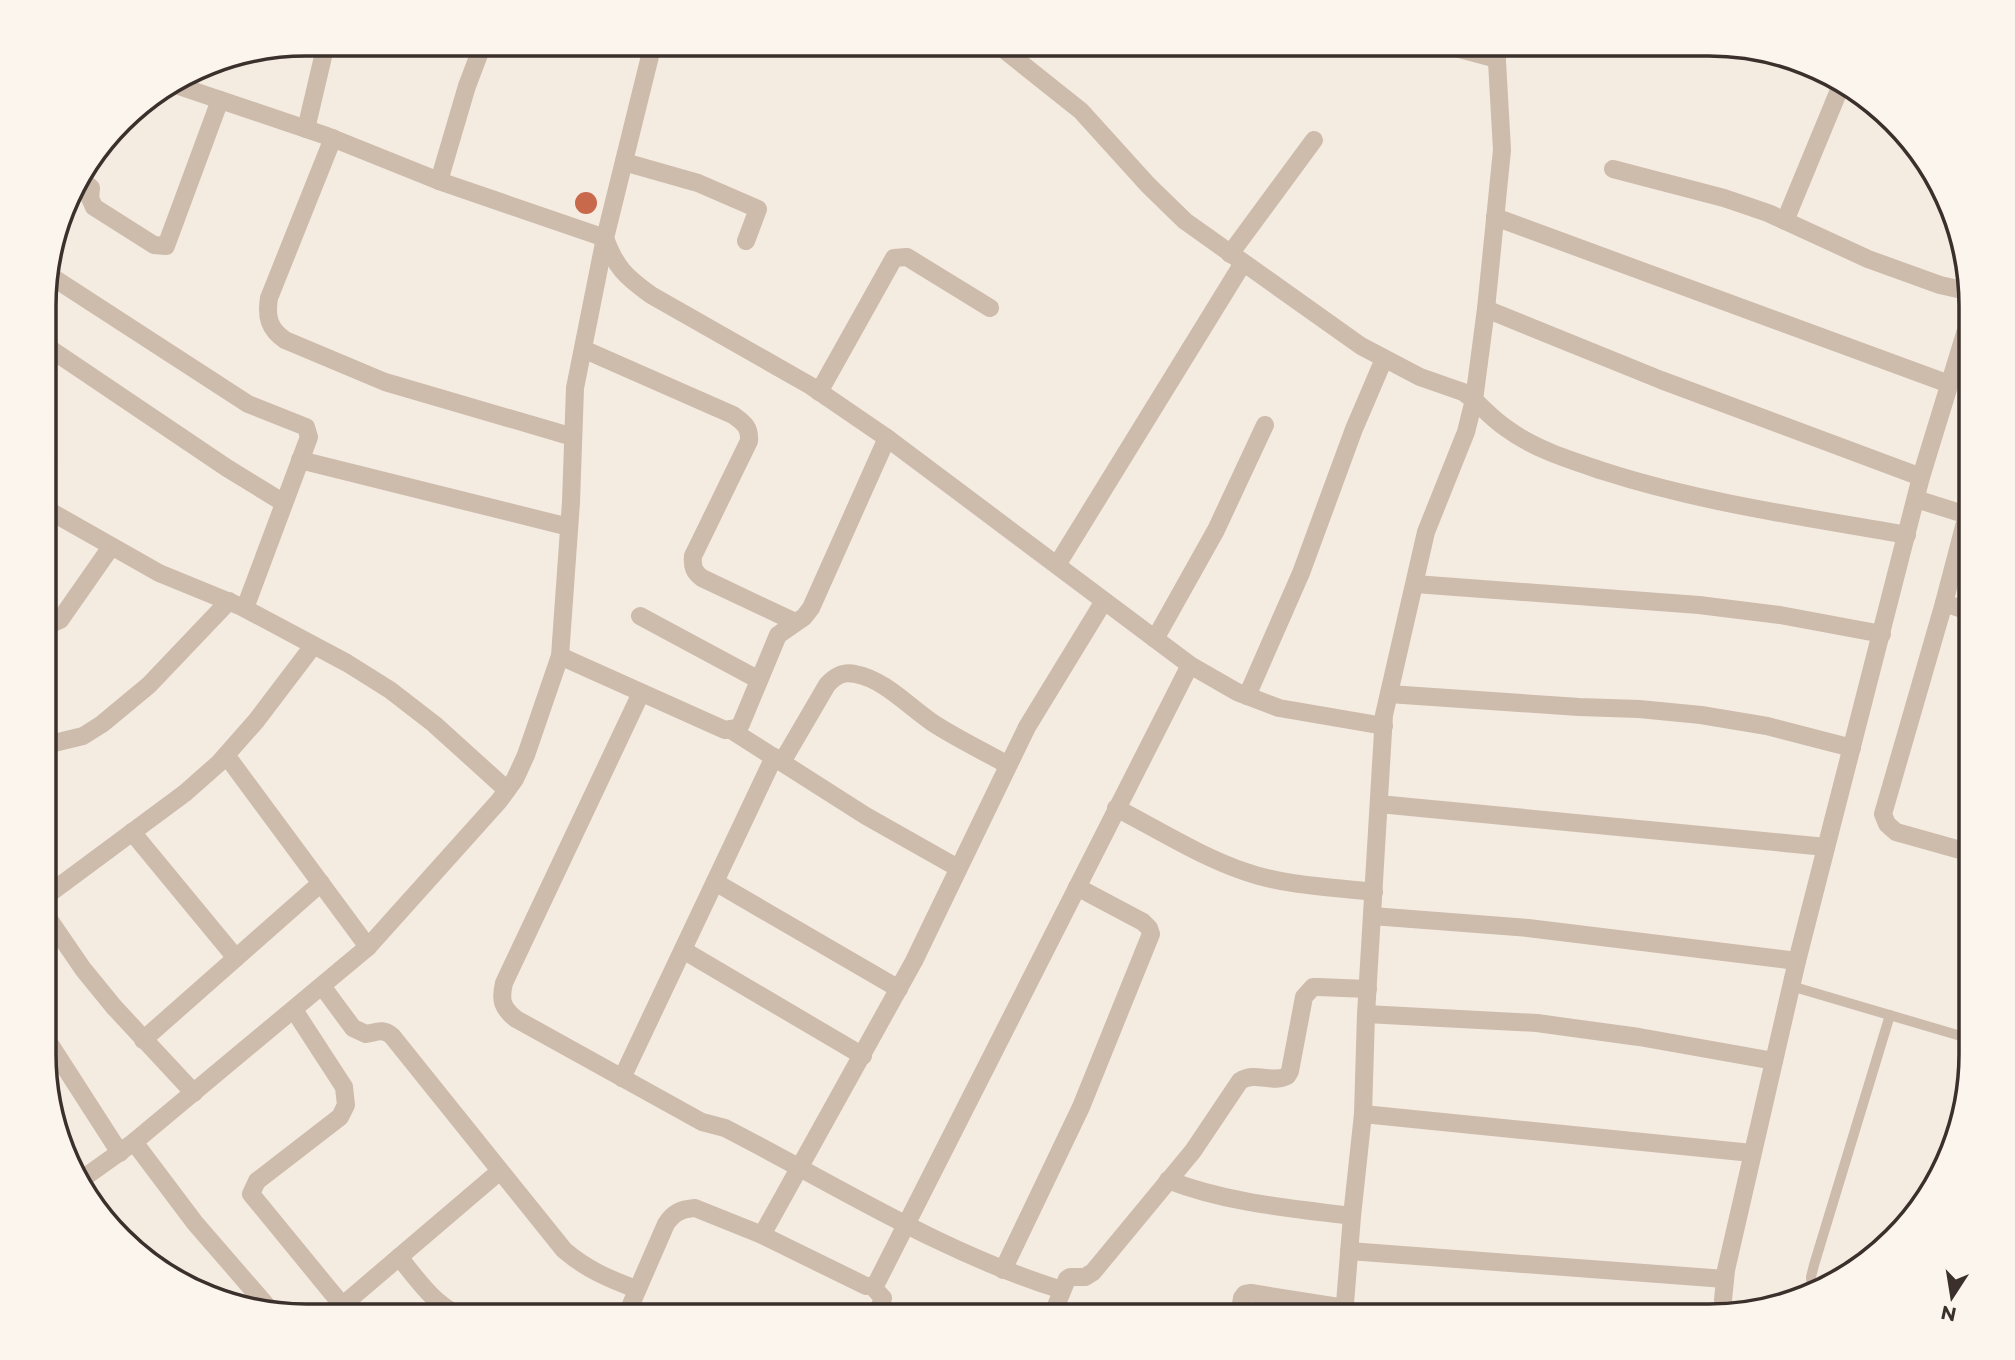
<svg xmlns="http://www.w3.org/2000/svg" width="2015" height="1360" font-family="Montserrat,sans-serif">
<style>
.building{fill:#c8694b}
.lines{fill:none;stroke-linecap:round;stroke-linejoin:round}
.lane{stroke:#cdbbac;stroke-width:10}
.street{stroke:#cdbbac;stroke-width:18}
.rim{fill:none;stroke:#3b302b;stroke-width:3.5}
</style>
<rect width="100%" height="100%" fill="#f4ebe1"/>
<circle class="building" cx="586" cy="203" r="11"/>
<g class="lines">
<g class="lane">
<path d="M1791 986 1971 1039"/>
<path d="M1812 1292 1811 1277 1814 1265 1890 1015"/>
</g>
<g class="street">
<path d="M997 44 1081 111 1148 185 1185 221 1361 346 1420 377 1463 392 1474 400 1466 432 1426 532 1384 715 1366 1014 1363 1114 1352 1216 1344 1316"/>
<path d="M1441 44 1497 59"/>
<path d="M1496 44 1502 150 1486 309 1474 400C1484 409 1494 420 1506 428 1534 449 1570 460 1603 471 1702 503 1805 517 1907 535"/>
<path d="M173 84 327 136 439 181 605 238C616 268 626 277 651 295L811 386 887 438 1190 665 1237 692 1279 708 1384 726"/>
<path d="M306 129 326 44"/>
<path d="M333 138 269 298C266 317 269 329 285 340L385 382 573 437"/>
<path d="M624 162 698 183 758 209 746 241"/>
<path d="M1613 169 1724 198 1768 213 1868 259 1940 285 1971 292"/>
<path d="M80 178 91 188 90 198 94 207 154 245 166 246 220 100"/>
<path d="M439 181 467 86 483 44"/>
<path d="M1495 217 1949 384"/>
<path d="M1785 221 1842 83"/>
<path d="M1230 254 1314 140"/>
<path d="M46 273 248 404 306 427 309 437 245 608"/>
<path d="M1486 309 1661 380 1921 477"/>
<path d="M46 346 227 468 284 503"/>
<path d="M583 349 733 415C744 423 750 427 749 441L693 556C692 567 694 572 702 578L795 622"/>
<path d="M819 392 894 258 907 257 990 308"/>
<path d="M300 460 569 527"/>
<path d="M1916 499 1967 515 1944 603 1971 612"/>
<path d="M46 509 159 573 242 607 347 663 390 690 434 724 507 790"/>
<path d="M1057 565 1243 263"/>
<path d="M1415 584 1699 605 1780 615 1882 634"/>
<path d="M1944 603 1883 814 1887 824 1896 832 1971 853"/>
<path d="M640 616 759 680"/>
<path d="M46 626 60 620 111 547"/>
<path d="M1155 639 1216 530 1265 425"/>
<path d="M560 656 725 730 737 728 741 724 778 635 804 617 811 608 887 438"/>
<path d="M641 693 504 983C500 1000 502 1008 516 1019L702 1122 725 1128C836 1185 942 1253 1062 1290"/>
<path d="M1389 694 1579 707 1639 709 1701 715 1767 726 1852 748"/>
<path d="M1247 696 1301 573 1354 429 1384 359"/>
<path d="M731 730 866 816 958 868"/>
<path d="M46 745 83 736 102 724 149 685 229 601"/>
<path d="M226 755 368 947"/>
<path d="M782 762 827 685C835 676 843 671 855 674 884 679 909 707 933 723 956 738 983 751 1008 765"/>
<path d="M1379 804 1826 847"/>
<path d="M1116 808C1159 830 1201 857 1246 872 1286 886 1332 887 1374 892"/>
<path d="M132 832 236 958"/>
<path d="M715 882 899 989"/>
<path d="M46 896 185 793 219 763 256 721 313 646"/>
<path d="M46 915 83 969 114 1007 194 1093"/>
<path d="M1372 916 1528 928 1797 961 1921 477 1971 314"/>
<path d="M683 950 863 1056"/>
<path d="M322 986 353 1028 366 1034C377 1032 383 1028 392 1036L564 1250C586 1269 609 1279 636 1289"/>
<path d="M294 1010 344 1087 346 1105 340 1117 257 1181 251 1194 351 1316"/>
<path d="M1366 1014 1537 1023 1639 1037 1774 1061"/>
<path d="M46 1038 120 1153"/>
<path d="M143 1040 321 883"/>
<path d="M622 1078 774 757"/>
<path d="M1363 1114 1752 1153"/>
<path d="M134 1142 195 1223 273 1313"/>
<path d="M1168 1180C1227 1203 1289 1208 1352 1216"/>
<path d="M78 1182 134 1142 368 947 499 801 515 779 526 755 560 656 571 502 575 388 605 238 653 44"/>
<path d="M762 1235 914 961 1027 727 1104 601"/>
<path d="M1349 1251 1725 1279"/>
<path d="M399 1257C417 1279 434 1305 461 1316"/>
<path d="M1003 1270 1081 1107 1151 934 1149 928 1143 922 1077 887"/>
<path d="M872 1286 883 1298 876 1316"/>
<path d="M1725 1313 1723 1300 1726 1270 1797 961"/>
<path d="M330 1316 500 1171"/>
<path d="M626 1316 666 1224C673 1213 681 1209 695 1208L762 1235 866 1286H872L877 1282 1190 665"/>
<path d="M1052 1316 1067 1279 1070 1277H1085L1093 1272 1193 1151 1240 1081C1255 1071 1273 1084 1287 1076L1290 1071 1304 997 1313 987H1318L1368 989"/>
<path d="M1239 1316 1242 1298 1245 1294 1251 1293 1345 1308"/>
</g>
</g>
<path d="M0 0H2015V1360H0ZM306 56H1709A250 250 0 0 1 1959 306V1054A250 250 0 0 1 1709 1304H306A250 250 0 0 1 56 1054V306A250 250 0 0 1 306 56Z" fill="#fbf5ee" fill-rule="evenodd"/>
<path class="rim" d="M306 56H1709A250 250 0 0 1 1959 306V1054A250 250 0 0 1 1709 1304H306A250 250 0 0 1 56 1054V306A250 250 0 0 1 306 56Z"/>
<g transform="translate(1952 1297) rotate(192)" stroke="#fbf5ee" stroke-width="5" paint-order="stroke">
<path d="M0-5L12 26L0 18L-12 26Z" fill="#3b302b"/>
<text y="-10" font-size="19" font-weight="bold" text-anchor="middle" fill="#3b302b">N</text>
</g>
</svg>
